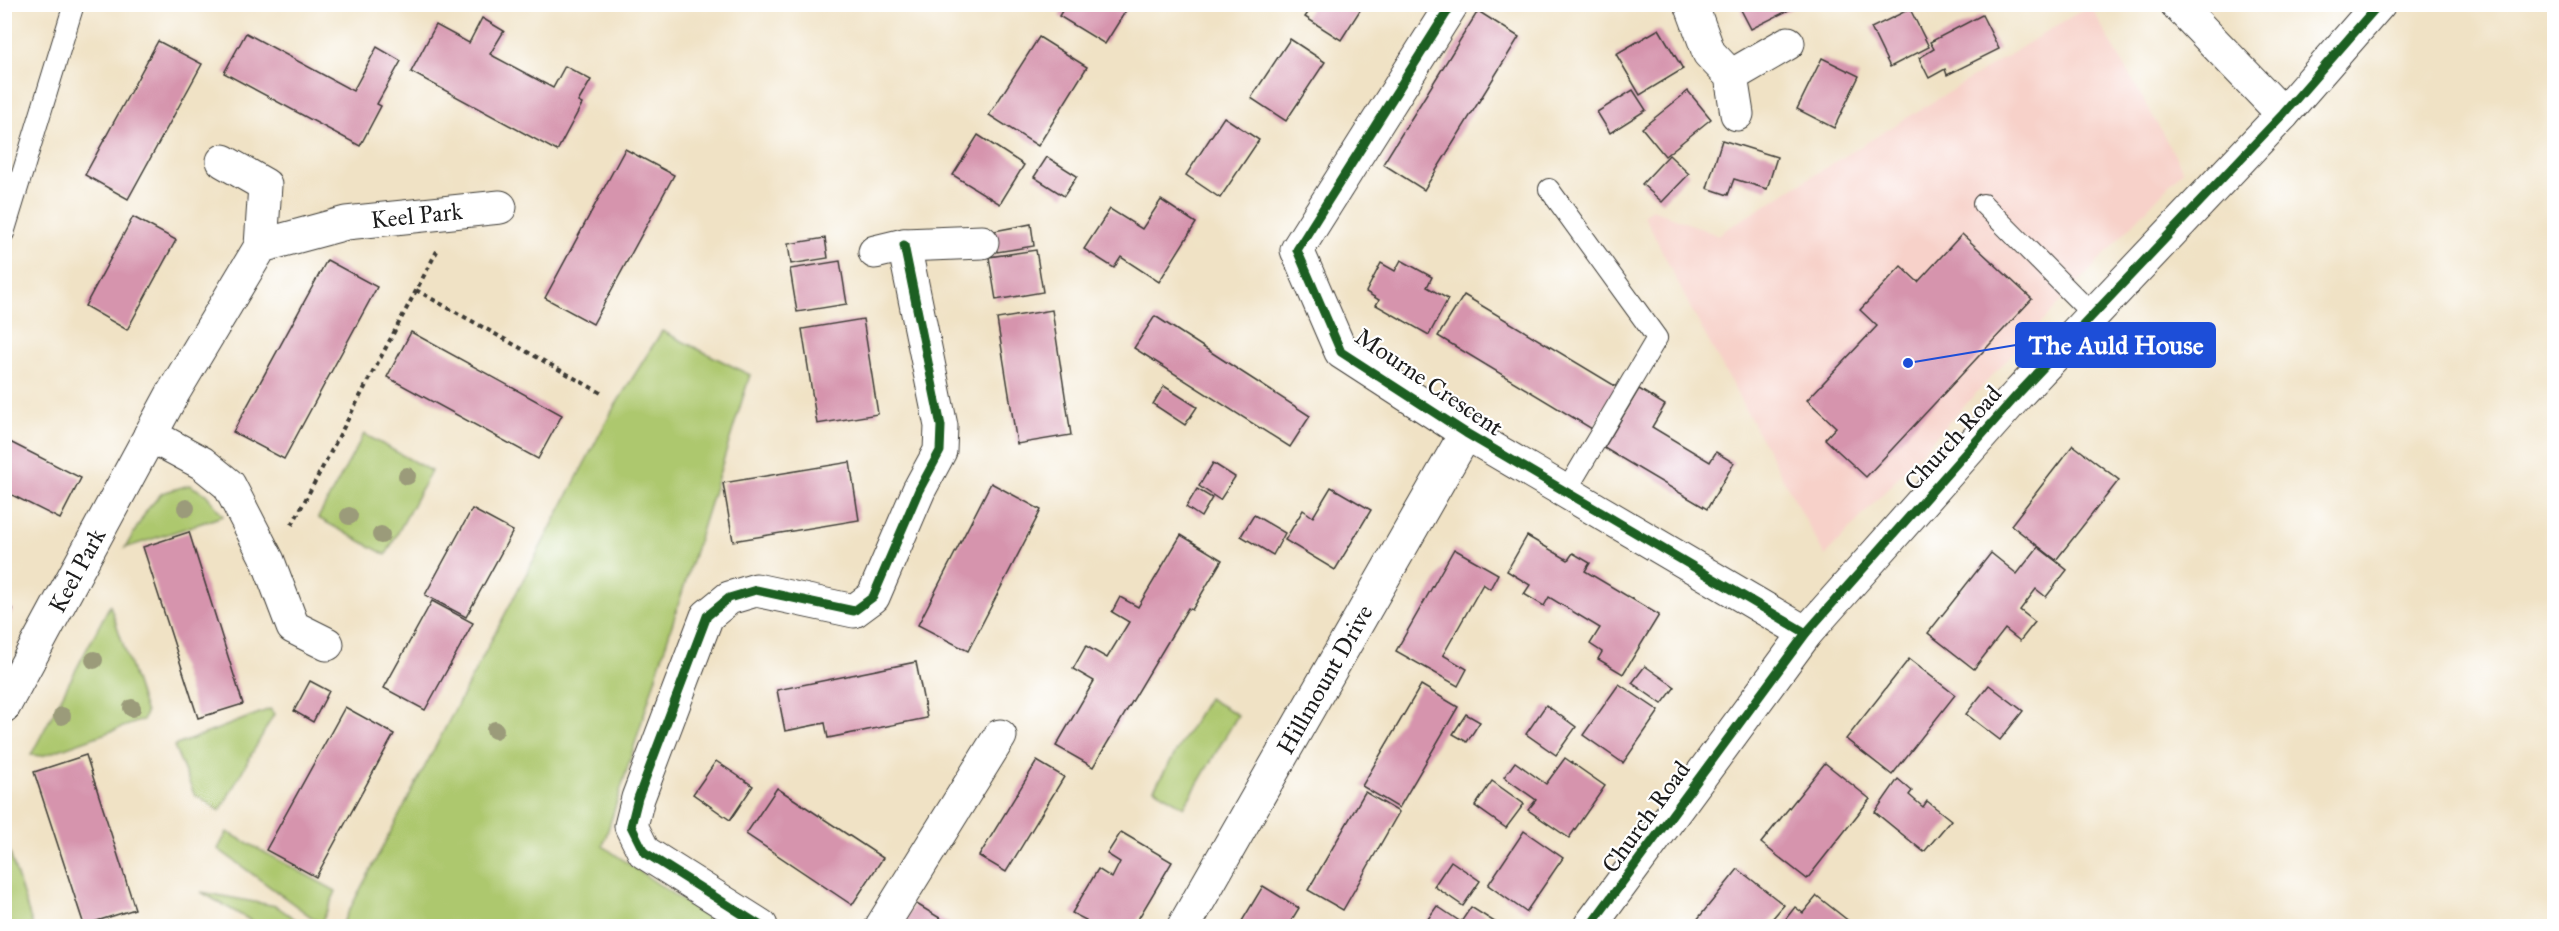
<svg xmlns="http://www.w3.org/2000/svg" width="2559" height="931" font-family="'IM FELL Great Primer',serif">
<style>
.built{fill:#f7d1c9}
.green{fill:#adc86e;stroke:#647245;stroke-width:1.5}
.building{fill:#d694ad}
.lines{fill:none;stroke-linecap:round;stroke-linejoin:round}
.service-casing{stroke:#3c3a35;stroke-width:22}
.minor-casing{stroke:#3c3a35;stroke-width:35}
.path{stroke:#3c3a35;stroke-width:4;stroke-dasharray:4.5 4.5;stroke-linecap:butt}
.service{stroke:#fff;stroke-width:20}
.minor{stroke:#fff;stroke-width:33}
.cycleway-casing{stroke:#fff;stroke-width:13}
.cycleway{stroke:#1b5e20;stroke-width:9}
.tree{fill:#9b9b7a}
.labels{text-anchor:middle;stroke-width:4.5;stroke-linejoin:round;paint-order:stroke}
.street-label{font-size:24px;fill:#1c1c1c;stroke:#fff}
.leader{fill:none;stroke:#1d4ed8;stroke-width:2}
.callout-dot{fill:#1d4ed8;stroke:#fff;stroke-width:2}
.callout{fill:#1d4ed8;stroke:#1d4ed8;stroke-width:2}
.callout-label{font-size:26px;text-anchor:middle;font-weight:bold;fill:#fff}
</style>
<rect width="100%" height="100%" fill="#fff"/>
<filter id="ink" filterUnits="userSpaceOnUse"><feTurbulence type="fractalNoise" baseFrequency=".0167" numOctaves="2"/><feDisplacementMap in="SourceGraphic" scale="12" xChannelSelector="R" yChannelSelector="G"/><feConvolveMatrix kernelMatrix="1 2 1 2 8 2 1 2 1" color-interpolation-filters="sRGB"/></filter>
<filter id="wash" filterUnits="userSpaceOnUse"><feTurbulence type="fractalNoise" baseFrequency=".008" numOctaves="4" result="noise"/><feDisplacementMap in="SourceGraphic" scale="24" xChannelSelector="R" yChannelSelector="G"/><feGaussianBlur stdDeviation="1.35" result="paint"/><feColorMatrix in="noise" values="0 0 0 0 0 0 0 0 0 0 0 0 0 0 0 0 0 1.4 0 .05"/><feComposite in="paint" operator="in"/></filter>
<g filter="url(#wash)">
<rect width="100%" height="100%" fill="#f0e2c5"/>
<path class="built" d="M2090 5 2183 170 1825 556 1691 309 1644 215 1652 209 1717 235Z"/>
<g class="green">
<path d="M662 331 750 375 603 846 719 926H341L613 409Z"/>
<path d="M364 434 431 471 386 555 318 518Z"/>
<path d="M189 485 206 494 223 516 125 548 147 510 162 493Z"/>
<path d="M110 605 146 713 143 720 42 756 31 755Z"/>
<path d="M1208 698 1238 715 1184 807 1154 789Z"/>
<path d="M270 709 274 714 220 811 194 794 174 746Z"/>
<path d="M227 832 336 891 321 924 218 849Z"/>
<path d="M4 838H5L33 926H5Z"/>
<path d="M201 892 276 906 305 926H260Z"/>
</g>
<g id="blocks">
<g class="building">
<path d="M1066 4H1130L1105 44 1059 16Z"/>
<path d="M1314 4H1364L1341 40 1305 17Z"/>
<path d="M1738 4H1793L1795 7 1751 29Z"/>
<path d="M1910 9 1929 47 1890 67 1871 28Z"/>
<path d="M1478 11 1519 37 1424 190 1383 164Z"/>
<path d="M1982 15 1999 49 1947 75 1945 69 1929 78 1919 58 1934 49 1930 42Z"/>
<path d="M482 18 504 31 490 54 495 57 553 88 565 66 591 80 578 102 582 104 557 151 411 72 436 25 469 43Z"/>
<path d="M1659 29 1683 69 1640 95 1616 54Z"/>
<path d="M246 33 353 91 377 47 401 61 377 104 381 106 360 146 224 73Z"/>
<path d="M1039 37 1087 67 1038 146 989 115Z"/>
<path d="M1290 39 1325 62 1286 121 1251 98Z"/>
<path d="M158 41 202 64 128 199 85 175Z"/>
<path d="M1822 58 1859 76 1834 128 1797 109Z"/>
<path d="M1633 90 1646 110 1610 133 1597 112Z"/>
<path d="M1688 91 1711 119 1665 156 1642 128Z"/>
<path d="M1224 117 1259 140 1220 198 1186 175Z"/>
<path d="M978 135 1024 165 1000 204 953 175Z"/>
<path d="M1722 140 1777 157 1767 189 1734 179 1728 195 1707 188Z"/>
<path d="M625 149 674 175 593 324 545 298Z"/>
<path d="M1669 155 1689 174 1662 202 1642 184Z"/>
<path d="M1047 157 1077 176 1064 196 1034 177Z"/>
<path d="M1161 200 1196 223 1159 282 1121 257 1114 268 1084 249 1110 209 1142 229Z"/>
<path d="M133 217 176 240 127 330 85 306Z"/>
<path d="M1031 224 1034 246 997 252 994 231Z"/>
<path d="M1962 234 2032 299 1866 477 1825 439 1836 427 1807 400 1877 326 1860 310 1901 266 1918 282Z"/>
<path d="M825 238 828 258 791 264 788 244Z"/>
<path d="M1036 250 1043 292 996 300 989 257Z"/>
<path d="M327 260 377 287 284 459 233 432Z"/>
<path d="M1401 260 1432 277 1427 287 1448 299 1429 335 1376 305 1379 300 1366 292 1381 263 1395 271Z"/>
<path d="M840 261 847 304 797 312 790 269Z"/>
<path d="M1464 295 1617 387 1592 429 1438 336Z"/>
<path d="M1052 310 1071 435 1017 444 997 319Z"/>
<path d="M1155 316 1310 416 1290 447 1134 348Z"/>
<path d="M863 319 878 414 817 424 802 329Z"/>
<path d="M411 332 562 415 538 459 387 377Z"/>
<path d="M1164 386 1197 407 1185 425 1153 404Z"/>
<path d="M1639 389 1665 405 1652 427 1710 462 1716 452 1734 463 1707 509 1604 448Z"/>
<path d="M4 439 81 478 60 519 4 491Z"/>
<path d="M2073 445 2119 480 2056 560 2011 525Z"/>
<path d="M850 462 859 520 733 541 723 483Z"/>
<path d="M1213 463 1235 477 1220 500 1199 486Z"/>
<path d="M991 483 1041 510 968 651 918 625Z"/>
<path d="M1331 487 1371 510 1335 570 1285 540 1303 510 1313 517Z"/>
<path d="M1197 489 1212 498 1201 517 1186 507Z"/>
<path d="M472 509 513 531 466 617 425 595Z"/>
<path d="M1254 515 1285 533 1273 555 1241 536Z"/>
<path d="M189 532 243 704 198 718 143 547Z"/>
<path d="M1181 535 1222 560 1192 610 1188 608 1093 767 1056 746 1094 681 1073 669 1086 646 1107 658 1129 622 1112 612 1120 597 1138 607Z"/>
<path d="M1527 536 1568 560 1573 553 1590 563 1585 571 1659 615 1623 674 1598 659 1602 652 1590 644 1600 628 1549 597 1544 606 1524 594 1530 585 1507 571Z"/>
<path d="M2038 547 2067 570 2046 597 2036 589 2020 610 2035 622 2020 641 2005 629 1974 669 1928 633 1991 553 2017 574Z"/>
<path d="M1454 549 1498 574 1490 589 1483 584 1443 655 1467 669 1458 686 1396 651Z"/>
<path d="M432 601 473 623 425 710 384 688Z"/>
<path d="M4 605 13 609 4 627Z"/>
<path d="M1909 659 1955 695 1892 775 1846 739Z"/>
<path d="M916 662 927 718 828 738 825 723 785 731 777 690Z"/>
<path d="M1645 666 1675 687 1662 704 1632 683Z"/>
<path d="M310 681 329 691 313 722 294 711Z"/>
<path d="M1619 684 1659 711 1623 763 1583 735Z"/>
<path d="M1421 685 1458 707 1399 808 1362 786Z"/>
<path d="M1989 685 2023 711 2000 740 1966 714Z"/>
<path d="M1546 705 1576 727 1556 755 1526 734Z"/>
<path d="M345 707 394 734 316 877 266 850Z"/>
<path d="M1466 714 1480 722 1467 742 1453 734Z"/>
<path d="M86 755 135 909 84 925 34 772Z"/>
<path d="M1565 758 1605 786 1569 838 1528 810 1536 800 1504 777 1515 762 1546 784Z"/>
<path d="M716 761 753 786 730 820 693 794Z"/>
<path d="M1037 761 1064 777 1006 872 979 856Z"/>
<path d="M1825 763 1870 799 1807 879 1761 843Z"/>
<path d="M1898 779 1912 791 1909 795 1923 807 1927 801 1951 820 1924 852 1875 812Z"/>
<path d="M1492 781 1524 804 1506 828 1475 806Z"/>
<path d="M777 788 883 858 852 905 746 834Z"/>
<path d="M1365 792 1399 812 1343 910 1308 890Z"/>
<path d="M1524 831 1563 858 1526 912 1488 885Z"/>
<path d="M1121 832 1172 862 1134 926H1083L1086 920 1072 913 1098 869 1112 878 1120 862 1107 854Z"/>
<path d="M1451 861 1480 881 1463 906 1434 886Z"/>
<path d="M1738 869 1784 905 1766 926H1692Z"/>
<path d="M1263 886 1299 908 1288 926H1239Z"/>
<path d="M1817 896 1855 926H1791L1784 921 1795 907 1803 913Z"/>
<path d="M915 903 953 926H901Z"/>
<path d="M1437 906 1461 922 1471 907 1501 926H1423Z"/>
</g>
</g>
</g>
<g filter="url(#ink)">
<use href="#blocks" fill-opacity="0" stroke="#3c3a35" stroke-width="1.5"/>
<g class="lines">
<g class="service-casing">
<g id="service">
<path d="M1549 189 1657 338 1565 493"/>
<path d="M1983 204 2093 315"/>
<path d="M4 233 74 4"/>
</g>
</g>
<g class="minor-casing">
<g id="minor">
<path d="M1452 4 1297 250 1341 352 1466 433 1806 633"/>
<path d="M1691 4 1709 53 1731 76 1737 114"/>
<path d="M2177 4 2283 114"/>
<path d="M1731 76 1788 43"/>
<path d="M223 161 265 185 261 246"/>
<path d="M875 252 904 245 982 242"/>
<path d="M150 435 202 463 229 485 268 561 293 627 327 644"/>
<path id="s1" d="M4 706 173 393 261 246 346 223 500 207"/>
<path d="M761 926 644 852 631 826 638 798 707 616 729 598 756 590 854 611 873 597 919 490 940 451 941 426 904 245"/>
<path d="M882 926 1000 736"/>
<path id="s2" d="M1184 926 1466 433"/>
<path d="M1590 926 1806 633 2018 394 2283 114 2379 4"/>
</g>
</g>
<g class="path">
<path d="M416 290 603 394"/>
<path d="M292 525 437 251"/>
</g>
<use href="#service" class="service"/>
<use href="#minor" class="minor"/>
<g class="cycleway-casing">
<g id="cycleway">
<path d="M1452 4 1297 250 1341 352 1466 433 1806 633"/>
<path d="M761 926 644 852 631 826 638 798 707 616 729 598 756 590 854 611 873 597 919 490 940 451 941 426 904 245"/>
<path d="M1590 926 1806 633 2018 394 2283 114 2379 4"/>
</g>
</g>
<use href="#cycleway" class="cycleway"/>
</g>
<g class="tree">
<circle cx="407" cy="476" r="9"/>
<circle cx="186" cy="508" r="9"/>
<circle cx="349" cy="516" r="9"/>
<circle cx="381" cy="535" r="9"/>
<circle cx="94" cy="660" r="9"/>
<circle cx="132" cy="708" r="9"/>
<circle cx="62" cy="716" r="9"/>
<circle cx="495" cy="730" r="9"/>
</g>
</g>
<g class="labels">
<g class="street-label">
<text dy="8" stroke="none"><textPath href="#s1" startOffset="686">Keel Park</textPath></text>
<text transform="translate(1429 382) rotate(34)" y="8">Mourne Crescent</text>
<text transform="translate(1953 438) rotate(-48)" y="8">Church Road</text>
<text dy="8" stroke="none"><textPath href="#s1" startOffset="154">Keel Park</textPath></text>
<text dy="8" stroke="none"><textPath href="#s2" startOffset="284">Hillmount Drive</textPath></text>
<text transform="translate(1646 817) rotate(-54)" y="8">Church Road</text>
</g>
</g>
<path class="leader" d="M1908 363L2016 345"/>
<circle class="callout-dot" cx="1908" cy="363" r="6"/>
<rect class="callout" x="2016" y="323" width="199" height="44" rx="6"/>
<g class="callout-label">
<text x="2116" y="354">The Auld House</text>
</g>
<rect width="2559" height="931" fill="none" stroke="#fff" stroke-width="24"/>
</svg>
